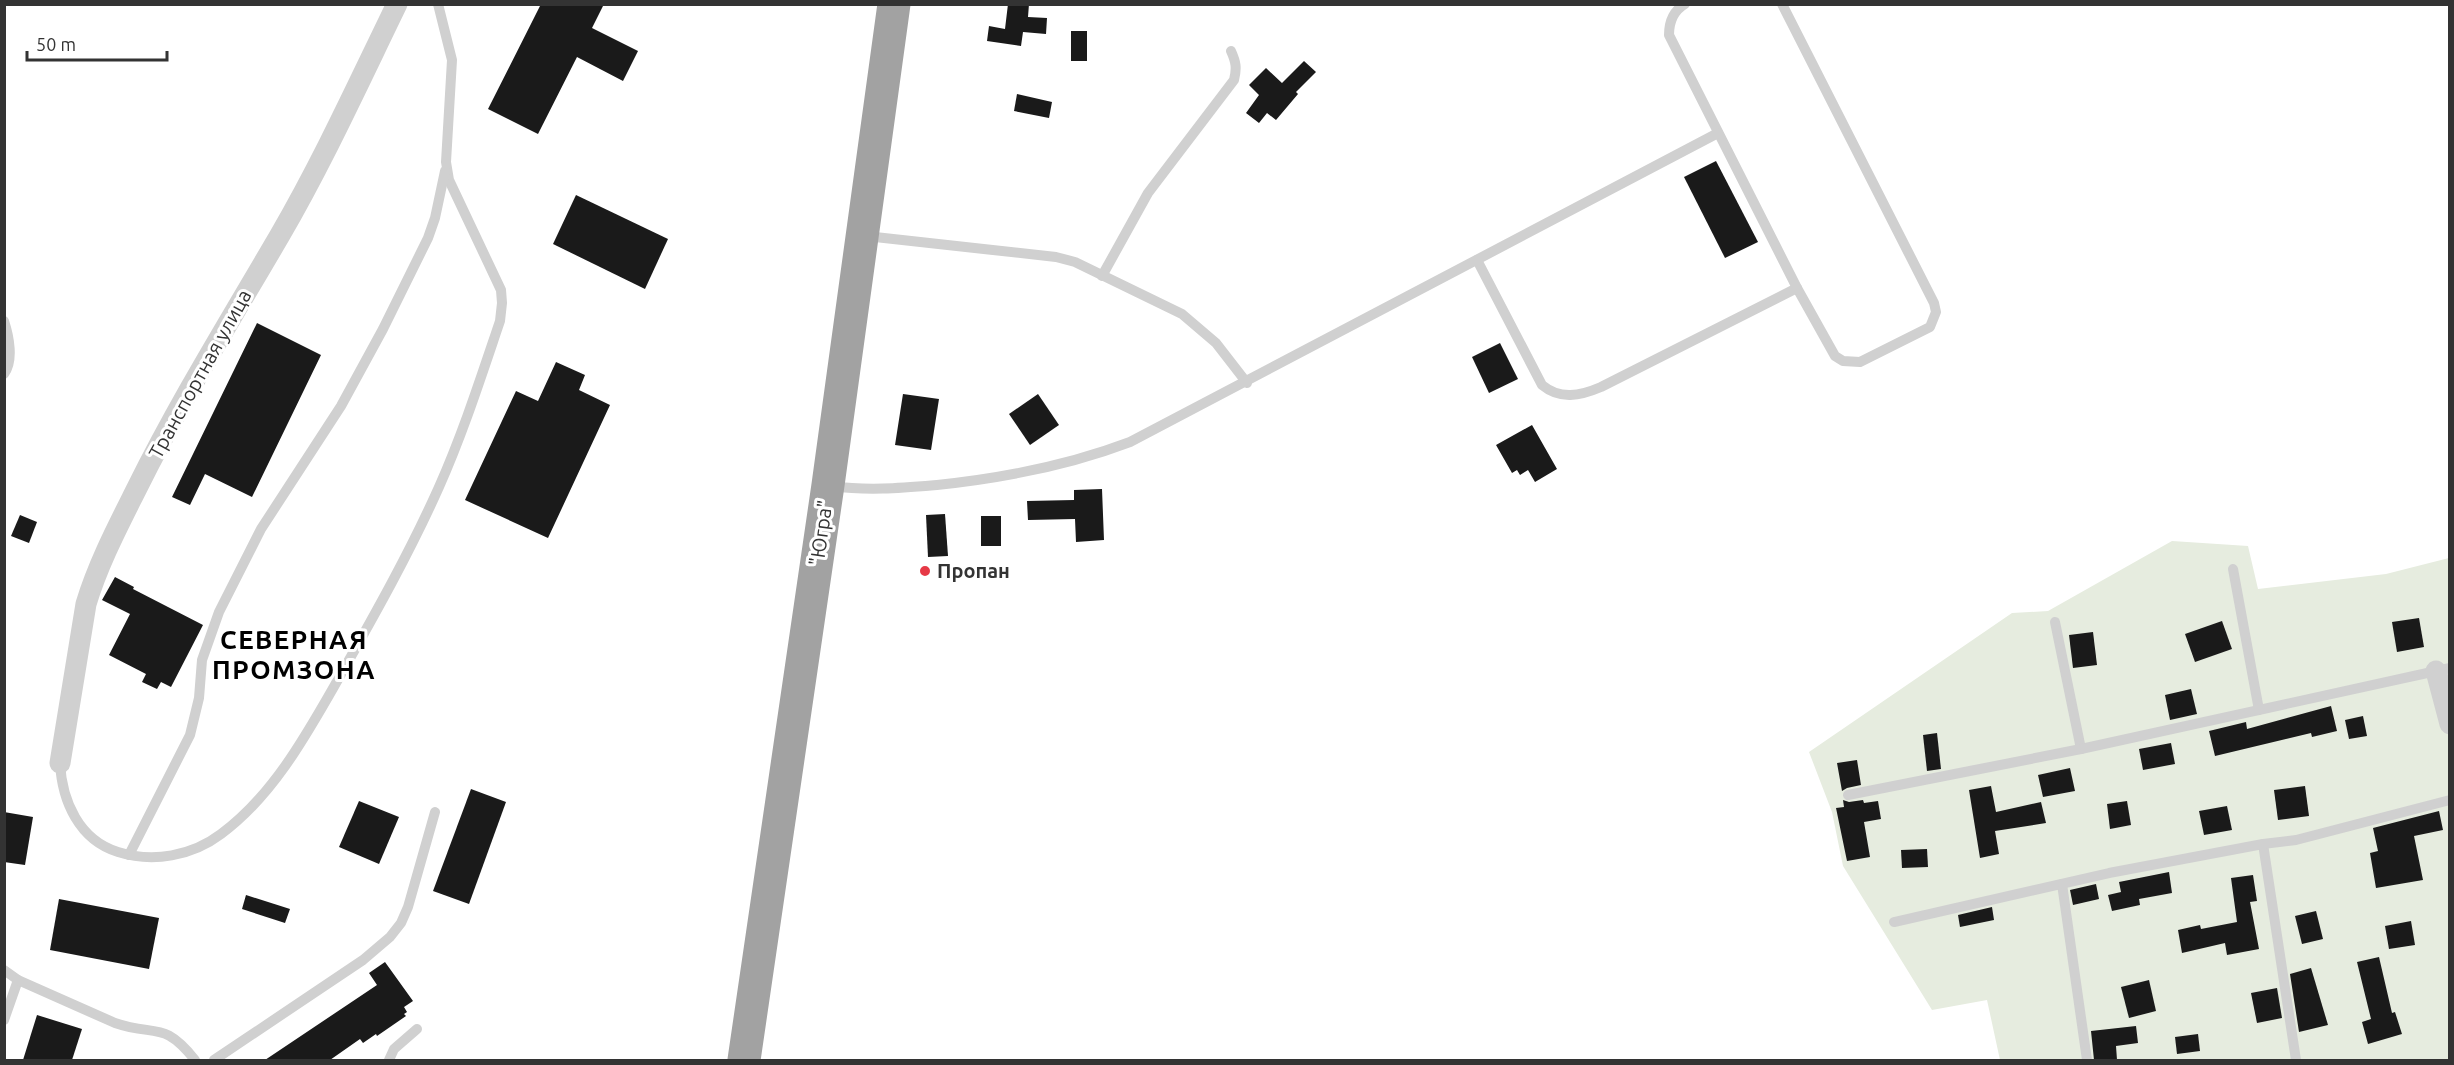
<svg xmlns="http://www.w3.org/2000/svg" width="2454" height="1065" font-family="Ubuntu,sans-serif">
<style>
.green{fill:#e6ecdf}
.building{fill:#1a1a1a}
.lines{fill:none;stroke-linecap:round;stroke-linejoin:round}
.service{stroke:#d0d0d0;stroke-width:10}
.minor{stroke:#d0d0d0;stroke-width:21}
.trunk{stroke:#a2a2a2;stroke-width:33}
.poi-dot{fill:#e63946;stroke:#fff;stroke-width:2}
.labels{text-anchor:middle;stroke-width:6;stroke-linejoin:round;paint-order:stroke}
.street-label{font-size:20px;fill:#333;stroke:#fff}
.poi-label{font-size:20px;font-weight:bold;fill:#333;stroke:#fff;text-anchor:start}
.district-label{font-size:26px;font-weight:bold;letter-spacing:1.5px;fill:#000;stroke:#fff}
</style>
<rect width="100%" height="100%" fill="#fff"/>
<path class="green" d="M2172 541 2248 546 2258 589 2386 574 2449 558V1060H2000L1987 1000 1932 1010 1843 866 1832 812 1809 752 2012 613 2048 611Z"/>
<g class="building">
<path d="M541 4H604L592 28 638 51 623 81 577 57 538 134 488 109Z"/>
<path d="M1008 4H1029L1028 17 1047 18 1046 34 1023 32 1021 46 987 41 989 26 1005 29Z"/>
<rect x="1071" y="31" width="16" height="30"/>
<path d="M1304 61 1316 72 1296 92 1298 94 1276 120 1267 113 1259 123 1246 113 1259 95 1249 85 1266 68 1282 83Z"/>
<path d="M1017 94 1052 102 1049 118 1014 111Z"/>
<path d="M1716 161 1758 242 1725 258 1684 177Z"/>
<path d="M576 195 668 239 645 289 553 244Z"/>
<path d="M257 323 321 355 252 497 205 474 190 505 172 497Z"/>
<path d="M1500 343 1518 379 1489 393 1472 357Z"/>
<path d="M556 362 585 375 579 390 610 405 548 538 465 500 516 391 538 401Z"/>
<path d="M903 394 939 399 931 450 895 445Z"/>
<path d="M1038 394 1059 425 1030 445 1009 414Z"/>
<path d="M1532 425 1557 469 1535 482 1528 470 1520 475 1517 470 1512 473 1496 445Z"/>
<path d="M1102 489 1104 540 1076 542 1075 519 1028 520 1027 501 1074 500V490Z"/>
<path d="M945 514 948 556 928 557 926 515Z"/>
<path d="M20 515 37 522 29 543 11 536Z"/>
<rect x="981" y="516" width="20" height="30"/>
<path d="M115 577 134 587 133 589 203 625 171 687 161 682 157 689 142 682 146 674 109 655 130 614 102 600Z"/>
<path d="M2419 618 2424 647 2397 652 2392 622Z"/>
<path d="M2222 621 2232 649 2195 662 2185 634Z"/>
<path d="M2093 632 2097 665 2073 668 2069 635Z"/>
<path d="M2191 689 2197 714 2170 720 2165 695Z"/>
<path d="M2331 706 2337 731 2312 737 2311 733 2215 756 2209 731 2246 722 2247 729Z"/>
<path d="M2363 716 2367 736 2349 739 2345 720Z"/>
<path d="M1937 733 1941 769 1927 771 1923 735Z"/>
<path d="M2171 743 2175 764 2143 770 2139 749Z"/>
<path d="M1857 760 1861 785 1847 788 1842 791 1837 763Z"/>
<path d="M2070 768 2075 791 2043 797 2038 775Z"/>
<path d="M1991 786 1996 812 2041 802 2046 823 1995 831 1999 854 1980 858 1969 790Z"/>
<path d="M2305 786 2309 816 2278 820 2274 790Z"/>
<path d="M471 789 506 802 469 904 433 891Z"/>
<path d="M1843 800 1849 802 1863 800 1864 803 1878 801 1881 819 1864 822 1870 857 1847 861 1836 808 1844 807Z"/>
<path d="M359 801 399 817 379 864 339 847Z"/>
<path d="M2127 801 2131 825 2110 829 2107 804Z"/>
<path d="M2227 806 2232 830 2204 835 2199 811Z"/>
<path d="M2439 811 2443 830 2414 836 2423 880 2376 888 2370 853 2378 851 2373 828Z"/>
<path d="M4 812 33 817 25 865 4 862Z"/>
<path d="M1927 849 1928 867 1902 868 1901 850Z"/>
<path d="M2169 872 2172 893 2139 899 2140 905 2112 911 2108 895 2121 892 2119 882Z"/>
<path d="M2253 875 2257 901 2250 902 2259 949 2227 955 2225 943 2182 953 2178 930 2200 925 2201 929 2237 922 2231 878Z"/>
<path d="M2096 884 2099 899 2073 905 2070 890Z"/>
<path d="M246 895 290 909 285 923 242 909Z"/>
<path d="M59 899 159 918 149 969 50 950Z"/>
<path d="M1992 907 1994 920 1960 927 1958 915Z"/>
<path d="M2316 911 2323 939 2302 944 2295 916Z"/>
<path d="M2411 921 2415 945 2389 949 2385 926Z"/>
<path d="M2379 957 2392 1013 2395 1012 2402 1034 2368 1044 2362 1022 2371 1019 2357 962Z"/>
<path d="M385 962 413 1001 404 1007 407 1012 404 1014 406 1016 377 1036 376 1034 363 1043 360 1039 330 1060H265L377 985 369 973Z"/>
<path d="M2311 968 2328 1025 2299 1032 2290 974Z"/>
<path d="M2149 980 2156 1011 2129 1018 2121 987Z"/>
<path d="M2277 988 2282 1018 2257 1023 2251 993Z"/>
<path d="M37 1015 82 1029 72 1060H23Z"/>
<path d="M2136 1026 2138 1043 2116 1046 2117 1060H2094L2091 1031Z"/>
<path d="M2198 1034 2200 1051 2177 1054 2175 1037Z"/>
</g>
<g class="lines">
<g class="service">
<path d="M1685 4C1673 11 1669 22 1669 35L1797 288 1835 356 1843 361 1860 362 1930 327 1936 312 1934 303 1782 4"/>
<path d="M866 236 1056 257 1075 262 1182 314 1216 343 1247 383"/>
<path d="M1477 260 1542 385C1560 400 1580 396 1601 387L1797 288"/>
<path d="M1102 276 1148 193 1234 80C1237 68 1236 62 1231 51"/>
<path d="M4 321C9 336 14 361 4 374"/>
<path d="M832 486C868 491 901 488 937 485 1004 478 1067 466 1130 442L1718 133"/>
<path d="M2233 569 2259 710"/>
<path d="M2055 622 2081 749"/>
<path d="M60 763C62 801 79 840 118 852 153 863 192 856 221 834 274 795 308 732 340 676 375 614 410 552 439 487 463 433 481 377 500 321L502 303 501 290 449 180 446 162 452 60 438 4"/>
<path d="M1848 795 2081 749 2450 668"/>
<path d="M2263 844 2296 1060"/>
<path d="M129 855 190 735 199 698 202 660 219 612 261 529 341 406 383 329 428 238 435 218 445 171"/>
<path d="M2062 884 2087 1060"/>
<path d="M1894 922 2109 873 2263 844 2296 840 2450 800"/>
<path d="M4 970 18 980 4 1020"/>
<path d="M18 980 115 1023C156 1037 163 1020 195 1060"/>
<path d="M214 1060 363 960 390 937 401 923 408 907 435 812"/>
<path d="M389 1060 394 1049 417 1029"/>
</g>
<g class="minor">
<path d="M2436 671 2450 724"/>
<path d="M60 763 86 604C98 564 118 526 137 488 180 401 231 319 280 235 323 161 359 82 397 4"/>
</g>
<path class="trunk" d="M744 1060 828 485 894 4"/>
</g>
<circle class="poi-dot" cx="925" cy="571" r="6"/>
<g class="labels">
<g class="street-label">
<text transform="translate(200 374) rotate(-61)" y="7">Транспортная улица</text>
<text transform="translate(821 533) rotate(-82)" y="7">"Югра"</text>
</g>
<g class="poi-label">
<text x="937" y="578">Пропан</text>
</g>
<g class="district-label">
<text x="294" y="649">СЕВЕРНАЯ<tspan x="294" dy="30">ПРОМЗОНА</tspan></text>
</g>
</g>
<rect width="2454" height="1065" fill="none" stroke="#333333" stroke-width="12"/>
<path d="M27 51v9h140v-9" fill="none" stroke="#333333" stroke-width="3"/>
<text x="36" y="51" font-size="18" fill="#333333" stroke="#ffffff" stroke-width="4.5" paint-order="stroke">50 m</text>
</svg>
